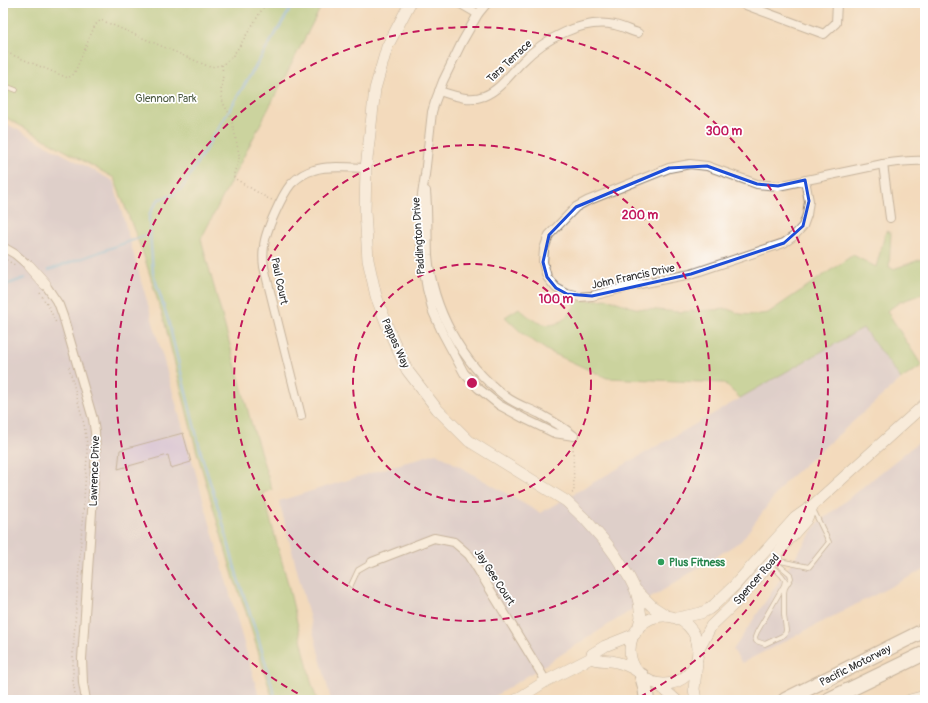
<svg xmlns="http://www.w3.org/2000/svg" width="928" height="703" font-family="Pangolin,sans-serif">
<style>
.industrial{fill:#c6c0da}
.green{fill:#9bcb7a;stroke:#637b52}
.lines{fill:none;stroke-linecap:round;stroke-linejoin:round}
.stream{stroke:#75b9eb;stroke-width:2.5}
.building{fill:#c0b3f5}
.lane-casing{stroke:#8f8274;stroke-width:5.5}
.street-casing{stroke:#8f8274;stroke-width:10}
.secondary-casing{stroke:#8f8274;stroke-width:12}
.highway-casing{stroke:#8f8274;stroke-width:16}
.path{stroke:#8f8274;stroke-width:1.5;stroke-dasharray:1 3;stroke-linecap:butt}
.lane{stroke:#fff;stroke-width:4}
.street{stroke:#fff;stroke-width:8}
.secondary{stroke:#fff;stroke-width:11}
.highway{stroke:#fff;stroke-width:14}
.marked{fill:none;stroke:#1d4ed8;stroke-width:3;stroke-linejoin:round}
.ring{fill:none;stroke:#c2185b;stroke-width:2;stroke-dasharray:7 5}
.leisure-dot{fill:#2e9e5b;stroke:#fff;stroke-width:1.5}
.labels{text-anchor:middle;stroke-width:3.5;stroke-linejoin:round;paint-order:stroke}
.street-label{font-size:11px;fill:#2b2b2b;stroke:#fff}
.park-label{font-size:11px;fill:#4d5b43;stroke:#fff}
.leisure-label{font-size:11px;font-weight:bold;fill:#27864d;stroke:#fff;text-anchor:start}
.centre{fill:#c2185b;stroke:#fff;stroke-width:2}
.ring-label{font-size:12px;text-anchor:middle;font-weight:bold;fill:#c2185b;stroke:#fff;stroke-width:3.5;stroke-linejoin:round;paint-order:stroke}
</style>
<rect width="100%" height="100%" fill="#fff"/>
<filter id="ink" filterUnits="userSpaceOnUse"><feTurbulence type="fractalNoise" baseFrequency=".025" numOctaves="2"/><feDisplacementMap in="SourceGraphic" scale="8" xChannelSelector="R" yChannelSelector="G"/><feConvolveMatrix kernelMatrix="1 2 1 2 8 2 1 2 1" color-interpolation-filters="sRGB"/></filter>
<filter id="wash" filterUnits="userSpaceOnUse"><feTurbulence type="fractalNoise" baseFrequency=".012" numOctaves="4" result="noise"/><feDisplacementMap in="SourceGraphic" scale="16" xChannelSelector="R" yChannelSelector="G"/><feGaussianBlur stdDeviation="0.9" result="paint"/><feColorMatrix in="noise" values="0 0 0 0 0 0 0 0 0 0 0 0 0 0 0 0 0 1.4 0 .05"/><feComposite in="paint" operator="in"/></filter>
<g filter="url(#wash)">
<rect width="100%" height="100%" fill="#f3dabc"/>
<g class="industrial">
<path d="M3 122 113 181 260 700H3Z"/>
<path d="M863 328 901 379 785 482 741 541 489 700H331L279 501 436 453 540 513Z"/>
<path d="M925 437V569L742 663 733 650 818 523Z"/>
</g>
<g class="green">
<path d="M3 3H323L201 239 251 422 272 490 263 493 287 580 312 685 317 700H273L246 612 234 579 196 449 165 324 144 256 114 178 3 116Z"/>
<path d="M886 231 891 233 889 267 893 269 925 258V293L900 302 887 311 922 366 901 379 863 328 740 398 724 383 607 378 548 351 523 334 505 317 519 308C531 320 549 333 565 318 570 313 574 306 579 301L608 299 635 308 679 312 728 309 740 314 754 315 768 313 853 255 876 267Z"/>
</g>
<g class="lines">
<g class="stream">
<path d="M49 270 150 234"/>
<path d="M3 286 25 278"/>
<path d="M276 700 258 637 238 579 222 520 202 457 168 320 153 273 149 219 150 213 159 199 171 196 182 188 294 3"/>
</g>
</g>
<g id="blocks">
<path class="building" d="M183 433 191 462 171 468 168 455 118 469 120 450Z"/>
</g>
</g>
<g filter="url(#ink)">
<use href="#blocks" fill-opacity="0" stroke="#8f8274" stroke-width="1"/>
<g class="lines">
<g class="lane-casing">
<g id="lane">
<path d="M3 85 16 90"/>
<path d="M775 560 809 567 829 542 813 509"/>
<path d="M769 566C776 570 781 573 785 580L784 585 757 632 755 637 756 641 765 644 782 636 785 634 786 630 784 615V593L785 588 791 578 790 574 773 560"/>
<path d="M351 585 358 570 372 562"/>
</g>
</g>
<g class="street-casing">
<g id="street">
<path d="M459 3 478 14"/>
<path d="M487 3 478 14 462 42 443 81 435 102 432 112 425 175 420 208V232L422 259 427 289 433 312 442 332 464 373 478 388 499 405 523 418 554 433 574 436"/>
<path d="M743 4 824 34 836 23 837 3"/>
<path d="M439 91C452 95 469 102 484 96 500 90 510 74 522 62 544 39 583 18 615 25 623 27 631 31 638 33"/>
<path d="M883 164 890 218"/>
<path d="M805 180 809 201 807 215 803 226 794 236 784 243 691 274 635 285 592 296 580 297 567 294 556 288 547 277 543 262 544 249 549 235 576 207 587 201 669 168 690 164 707 166 757 184 778 186 883 164C897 162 911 160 925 161"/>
<path d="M426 191C428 212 427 234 428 255 432 308 462 364 505 396 515 404 528 408 540 414 551 420 563 427 573 435"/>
<path d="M3 247 15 254 29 266"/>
<path d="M45 284 59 305 63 316 93 419 95 432 96 452 82 659 83 683 86 700"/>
<path d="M301 416 264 267C263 260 263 253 264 246 265 232 282 195 291 184 297 178 306 172 314 170 327 165 352 168 366 168"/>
<path d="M372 562 434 538 454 542 469 555 546 681"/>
</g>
</g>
<g class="secondary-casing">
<g id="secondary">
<path d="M410 3 387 47 375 89 366 168 365 211 368 260 376 296 390 333 407 370 437 409 469 441 566 501 585 519 607 544 615 555 629 577 636 591 639 603 641 617 638 629"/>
<path d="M29 266 45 284"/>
<path d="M637 591 653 607 667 616"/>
<circle cx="664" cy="650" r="34"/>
<path d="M677 618 701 613 709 609 714 605 734 586 795 518 812 506 925 404"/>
<path d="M698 651 711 626 736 602 773 560 789 539 806 520 812 507"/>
<path d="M591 658C598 662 608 659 616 662 624 664 631 667 637 671"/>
<path d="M658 684 676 700"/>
<path d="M516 700 546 681 591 658 592 654 605 646 635 634"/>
<path d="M696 700 694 689 697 663"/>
<path d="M910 700 925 696"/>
</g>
</g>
<g class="highway-casing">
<g id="highway">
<path d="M642 676 645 687 647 700"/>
<path d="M785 700 925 630"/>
<path d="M828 700 925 653"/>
</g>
</g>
<g class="path">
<path d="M3 51 68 78 74 74 95 25 101 20 210 67 222 65 231 58 239 47 266 3"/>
<path d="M222 65 223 75 221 91 223 103 230 115 234 130 239 154V161L234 172V178L267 198 272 200"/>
<path d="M3 258 15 265"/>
<path d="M40 293 50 309 56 323"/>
<path d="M69 367 84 424 87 444V457L73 651V681L76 700"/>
<path d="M572 493 574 492 573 444"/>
</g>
<use href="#lane" class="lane"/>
<use href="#street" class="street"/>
<use href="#secondary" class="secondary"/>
<use href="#highway" class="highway"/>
</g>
</g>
<path d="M0 0H928V703H0ZM707 166 757 184 778 186 805 180 809 201 803 226 784 243 691 274 592 296 567 294 556 288 547 277 543 262 549 235 576 207 669 168Z" fill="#f3dabc" fill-opacity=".55" fill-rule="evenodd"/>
<path class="marked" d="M707 166 757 184 778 186 805 180 809 201 803 226 784 243 691 274 592 296 567 294 556 288 547 277 543 262 549 235 576 207 669 168Z"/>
<g class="ring">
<circle cx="472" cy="383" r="119"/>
<circle cx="472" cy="383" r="238"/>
<path d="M308 699A356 356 0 1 1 636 699"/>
</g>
<circle class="leisure-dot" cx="661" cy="562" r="4"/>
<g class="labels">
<g class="street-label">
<text transform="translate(509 61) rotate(-43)" y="4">Tara Terrace</text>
<text transform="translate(418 236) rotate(-94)" y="4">Paddington Drive</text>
<text transform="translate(633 276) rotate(-12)" y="4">John Francis Drive</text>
<text transform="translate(280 281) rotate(78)" y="4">Paul Court</text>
<text transform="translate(396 343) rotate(66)" y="4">Pappas Way</text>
<text transform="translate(94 471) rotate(-88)" y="4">Lawrence Drive</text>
<text transform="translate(495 577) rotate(57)" y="4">Jay Gee Court</text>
<text transform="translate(756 579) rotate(-49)" y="4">Spencer Road</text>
<text transform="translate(855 665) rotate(-27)" y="4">Pacific Motorway</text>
</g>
<g class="park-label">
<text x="166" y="102">Glennon Park</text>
</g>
<g class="leisure-label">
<text x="669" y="566">Plus Fitness</text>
</g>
</g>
<circle cx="472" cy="383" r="6" class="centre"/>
<g class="ring-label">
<text x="724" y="135">300 m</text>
<text x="640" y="219">200 m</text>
<text x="556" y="303">100 m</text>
</g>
<rect width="928" height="703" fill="none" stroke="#fff" stroke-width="16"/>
</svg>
